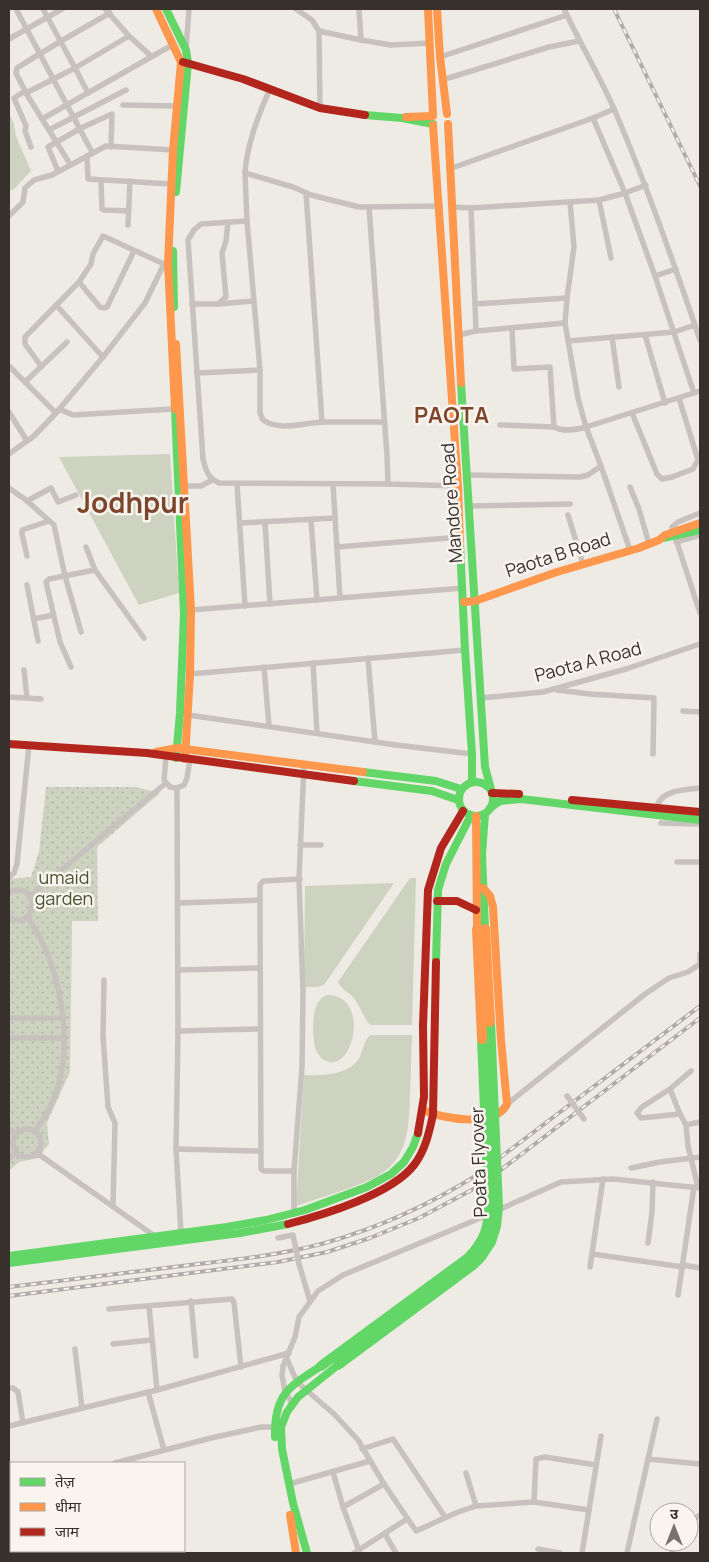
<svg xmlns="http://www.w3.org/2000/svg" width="709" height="1562" font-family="Manrope,'Noto Sans Devanagari',sans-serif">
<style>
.green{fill:#ced2c0}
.garden{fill:url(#garden-dots)}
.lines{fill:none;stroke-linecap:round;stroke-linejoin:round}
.street{stroke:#c7c2bd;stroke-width:5.5}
.fast{stroke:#63d668;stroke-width:8}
.slow{stroke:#ff974d;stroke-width:8}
.jam{stroke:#b3261e;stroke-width:8}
.rail-casing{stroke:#afaba8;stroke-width:4}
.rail{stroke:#f9f4ee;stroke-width:2;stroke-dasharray:5.5;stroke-linecap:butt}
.street-bridge{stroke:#c7c2bd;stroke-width:5.5}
.fast-bridge{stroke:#63d668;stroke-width:10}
.slow-bridge{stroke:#ff974d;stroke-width:10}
.labels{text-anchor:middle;stroke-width:5;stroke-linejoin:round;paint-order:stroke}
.street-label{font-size:18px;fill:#38302c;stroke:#f9f4ee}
.park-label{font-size:18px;fill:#465432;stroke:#f9f4ee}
.district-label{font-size:22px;font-weight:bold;letter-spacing:1px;fill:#7e452d;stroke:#f9f4ee}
.town-label{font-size:28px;font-weight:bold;fill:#7e452d;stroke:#f9f4ee}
</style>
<defs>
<pattern id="garden-dots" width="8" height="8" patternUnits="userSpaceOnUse" patternTransform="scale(1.25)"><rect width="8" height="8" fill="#ced2c0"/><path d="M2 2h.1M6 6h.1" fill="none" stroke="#b2b5a5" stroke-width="1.8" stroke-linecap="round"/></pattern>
</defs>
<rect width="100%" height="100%" fill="#eeeae4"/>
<g class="green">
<path d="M9 113 14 124 16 136 31 171 14 189 9 191Z"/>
<path d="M170 454 179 593 139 605 59 457Z"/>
<path d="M410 878H416L412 1025H371L368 1023C363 1014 359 1005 353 997 348 992 341 989 338 982Z"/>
<path d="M394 883 324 985 317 987H304L305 886Z"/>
<path d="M327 995C372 995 353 1077 324 1060 318 1056 314 1048 314 1040 312 1026 312 1000 327 995Z"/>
<path d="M370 1035H412C411 1054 411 1074 410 1093 409 1128 409 1161 372 1179 348 1190 321 1197 296 1206L304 1075C322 1076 350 1075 360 1057 363 1049 364 1041 370 1035Z"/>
</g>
<path class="garden" d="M46 787H135L160 793 97 847 98 921H72L70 1072 47 1123 49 1144 38 1158 19 1162 9 1171V879L31 877 39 852Z"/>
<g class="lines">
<g class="street">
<path d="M16 9 92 152"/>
<path d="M43 9 75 68 26 93 16 73 17 68C47 49 78 31 110 13"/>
<path d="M105 9 129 36 151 56"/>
<path d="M296 9 312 20 319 31 320 108"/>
<path d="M564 9C580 43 600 77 615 111 647 186 674 263 700 340"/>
<path d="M319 31 361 40 359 9"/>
<path d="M9 37V39L62 9"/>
<path d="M361 40 391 45 430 43"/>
<path d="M186 49 189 9"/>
<path d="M440 57 567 15"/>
<path d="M442 80 549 47 579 41"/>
<path d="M270 89C258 115 247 144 245 173L293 187 311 195 359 207 440 206"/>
<path d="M25 91 14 98 26 126 25 131 31 147"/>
<path d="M26 93 42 119"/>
<path d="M88 93 75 68 129 36"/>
<path d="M123 105 176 106"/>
<path d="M614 109 593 118 625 193 655 276 676 269"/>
<path d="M49 130 126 90"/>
<path d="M87 156 88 179 171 184"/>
<path d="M70 164 42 119 174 44"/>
<path d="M449 169 593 118"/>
<path d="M58 171 48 147 81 128 112 114 111 147"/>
<path d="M245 173 247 221 201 224 194 230 188 240 203 459C206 471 208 478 219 483L388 484"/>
<path d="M101 180 102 209 104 210 128 211"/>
<path d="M306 193 322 422"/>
<path d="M599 200 611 258"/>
<path d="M570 202 574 247 567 298 565 323 578 398 586 427 700 391"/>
<path d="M369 207 387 455 388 484 458 486"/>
<path d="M452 207 471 208 599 200 625 193 646 185"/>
<path d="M471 208 475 304 567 298"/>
<path d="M9 216 23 202 25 188 34 180 52 175 106 146 173 150"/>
<path d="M247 221 260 370V413L263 420C281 432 305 422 325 422 345 422 365 422 384 422"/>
<path d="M128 225 130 181"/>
<path d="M655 276 694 393"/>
<path d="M79 282 100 307 103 308 107 307 134 251"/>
<path d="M192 304H218L253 301"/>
<path d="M218 304 226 297 222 253 226 241 228 222"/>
<path d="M475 304 476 331"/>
<path d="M56 305 103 357"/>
<path d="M458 335 476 331 565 323"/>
<path d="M645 335 665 403"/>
<path d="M612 337 619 387"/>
<path d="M568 341 674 332 695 325"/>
<path d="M41 366 25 344V337L79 282 91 264 93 254 103 236 164 264"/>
<path d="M10 367 56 413"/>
<path d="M197 373 260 370"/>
<path d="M25 382 67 342"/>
<path d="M679 398 698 460"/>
<path d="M59 409 73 415 173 409"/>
<path d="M9 412 27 441"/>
<path d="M632 413 657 474 662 479 672 477 693 469 698 460 700 459"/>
<path d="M500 425 554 427"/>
<path d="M9 454 34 436 56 413 103 357 145 303 164 264 168 263"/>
<path d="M601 466 630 550"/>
<path d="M467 475 580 477 588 475 601 466 586 427C575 430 564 432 554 427L550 367 514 369 512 328"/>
<path d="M237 484 245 606"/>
<path d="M333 484 340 598 463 588"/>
<path d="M184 486H201L212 480"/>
<path d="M630 487 639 509 649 544"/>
<path d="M9 488 26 500 54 525 65 576 81 632"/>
<path d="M27 501 51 488 58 502 76 495"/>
<path d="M469 506 570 504"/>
<path d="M700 513 678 522 672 527 700 613"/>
<path d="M568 515 583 564"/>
<path d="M311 520 317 600"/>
<path d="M265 522 270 604"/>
<path d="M240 523 335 518"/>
<path d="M676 542 700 535"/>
<path d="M337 547 461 537"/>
<path d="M27 556 22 534V530L49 521"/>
<path d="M95 570 144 638"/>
<path d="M27 585 38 641"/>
<path d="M191 610 340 598"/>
<path d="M34 619 53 615"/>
<path d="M368 658 375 742"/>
<path d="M313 663 317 733"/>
<path d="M71 667 60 642 46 582 49 579 95 570 86 547"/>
<path d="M264 667 269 726"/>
<path d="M24 670 27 698"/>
<path d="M190 674 465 650"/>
<path d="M557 690 590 694 654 698 653 754"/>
<path d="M9 697 41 699"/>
<path d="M481 698 543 692 626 669 700 644"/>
<path d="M683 711 700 712"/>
<path d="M188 715 396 745 472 754"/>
<path d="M166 757 164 780 170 787 177 788 184 785 187 778 190 759"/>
<path d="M177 788 178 1031 176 1149 181 1233"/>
<path d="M656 811C658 790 683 790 700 788"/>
<path d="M661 823 697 824"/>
<path d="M300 845H321"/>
<path d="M677 862H700"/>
<path d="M9 877 14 873 17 864 29 745"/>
<path d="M9 893C38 876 41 933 9 917"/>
<path d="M30 896 166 783"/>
<path d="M178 903 260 900"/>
<path d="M28 917C35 930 44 943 49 958 65 1001 72 1062 51 1105 47 1114 40 1123 35 1132"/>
<path d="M700 954V960"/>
<path d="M178 970 260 968"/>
<path d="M104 980 103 1036 108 1107 115 1123 113 1206"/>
<path d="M9 1018H63"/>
<path d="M178 1031 259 1029"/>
<path d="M9 1038H64"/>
<path d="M691 1071 670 1089 642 1107 637 1113 641 1118 680 1114 686 1125 688 1146 698 1187"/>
<path d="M670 1089 680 1114"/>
<path d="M507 1104 645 994 669 978 688 972 700 964"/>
<path d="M686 1125 700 1122"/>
<path d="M9 1129 16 1134"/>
<circle cx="27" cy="1143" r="14"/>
<path d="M176 1149 259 1151"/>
<path d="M37 1153 156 1237"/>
<path d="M9 1159 16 1152"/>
<path d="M631 1168 660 1162 700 1157"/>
<path d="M294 1171H264L261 1169 260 900V885L263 881 300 879"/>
<path d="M294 1214V1171L302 1067 303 991 299 879 304 764"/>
<path d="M648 1243 652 1212 653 1182"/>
<path d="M592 1254 683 1267"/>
<path d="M299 1264 310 1301"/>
<path d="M683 1265 700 1268"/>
<path d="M590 1267 603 1179"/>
<path d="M678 1295 694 1187"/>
<path d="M191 1301 196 1356"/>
<path d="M149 1306 157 1390"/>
<path d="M109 1309 232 1299 234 1303 241 1367"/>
<path d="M113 1344 151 1340"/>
<path d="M75 1349 82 1408"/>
<path d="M287 1359 297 1382 334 1414 358 1440 384 1484 416 1531 458 1512 476 1506 534 1502 589 1510"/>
<path d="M9 1388H13L18 1392 23 1423"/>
<path d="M148 1392 164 1450"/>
<path d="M292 1403 285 1392 282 1375 283 1366 295 1337 299 1317 318 1291 343 1275 471 1222 561 1182 613 1179 700 1188"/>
<path d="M9 1426 157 1390 289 1353"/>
<path d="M362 1449 393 1439 445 1517"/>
<path d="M648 1459 700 1464"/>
<path d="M115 1463 211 1438 261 1427H277"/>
<path d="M333 1472 343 1507 359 1551"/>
<path d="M466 1473 476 1506"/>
<path d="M289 1484 370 1461"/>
<path d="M9 1491 11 1490"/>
<path d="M534 1502 536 1459 545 1457 596 1465"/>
<path d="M343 1507 384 1484"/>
<path d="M689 1522 700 1515"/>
<path d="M385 1534 396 1553"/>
<path d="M538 1549 560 1553"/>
<path d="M354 1553 407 1519"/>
<path d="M582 1553 601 1436"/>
<path d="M627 1553 657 1419"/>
<path d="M672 1553 674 1542"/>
</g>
<g class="fast">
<path d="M166 9 186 50 188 63 176 192"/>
<path d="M365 115 402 118 433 124"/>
<path d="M173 251 174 307"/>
<path d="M461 383 485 767 491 789"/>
<path d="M175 409 184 614 180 713 176 758"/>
<path d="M663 538 700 530"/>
<path d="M460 544 465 650 472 754V782"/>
<path d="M363 772 436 781 461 789"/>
<path d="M354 781 432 791 458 800"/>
<circle cx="476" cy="799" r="17"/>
<path d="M490 808 500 801 521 799 700 820"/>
<path d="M485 814 482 854 485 929"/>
<path d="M436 962 438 890 446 864 471 815"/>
<path d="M9 1256 227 1227 266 1220 305 1210 367 1187 391 1174 404 1162 413 1147 418 1133"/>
<path d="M9 1263 240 1233 288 1224"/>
<path d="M275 1437C274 1395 288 1387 321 1366"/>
<path d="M307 1553 293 1503 282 1449 281 1427 287 1412 298 1397 338 1365"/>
</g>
<g class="slow">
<path d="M156 9 181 62 173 150 168 263 175 409"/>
<path d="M428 9 433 115"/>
<path d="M437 9 440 57 447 114"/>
<path d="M406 117 433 116"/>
<path d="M448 124 461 383"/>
<path d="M433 125 458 486 460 544"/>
<path d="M176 344 191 610 190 674 185 759"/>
<path d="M464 602 475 601 557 572 639 548 659 540 665 535 700 523"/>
<path d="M156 752 177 748 363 772"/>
<path d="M476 816 477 929"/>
<path d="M423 1110C443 1119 495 1128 507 1104L501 1040 493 907 490 896 483 888"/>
<path d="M290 1515 296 1553"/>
</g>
<g class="jam">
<path d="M183 62 243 79 320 108 365 115"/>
<path d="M9 744 147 753 354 781"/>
<path d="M492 793 519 794"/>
<path d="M572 800 700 812"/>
<path d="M437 901H457L476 910"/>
<path d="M418 1133 424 1097 423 1026 428 890 441 848 463 811"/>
<path d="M288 1224C323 1215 392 1194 414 1165 425 1151 429 1133 433 1115L436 962"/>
</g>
<g class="rail-casing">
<g id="rail">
<path d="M614 9 700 186"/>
<path d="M9 1287C69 1280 129 1272 190 1265 234 1260 281 1255 325 1243 378 1228 429 1205 477 1175L700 1006"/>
<path d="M9 1296 278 1262 327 1252 370 1238 419 1218 481 1185 700 1018"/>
</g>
</g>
<use href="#rail" class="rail"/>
<g class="street-bridge">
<path d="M567 1096 584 1119"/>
<path d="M278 1238 293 1235 299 1264"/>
</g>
<g class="fast-bridge">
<path d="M338 1365 473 1265 481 1257 491 1242 496 1226 498 1207 490 1022"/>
<path d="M321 1366 468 1258C485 1240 489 1228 489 1203L482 1039"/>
</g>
<g class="slow-bridge">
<path d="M477 929 482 1039"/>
<path d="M485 929 490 1022"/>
</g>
</g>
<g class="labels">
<g class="street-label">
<text transform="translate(452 503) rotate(-94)" y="6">Mandore Road</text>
<text transform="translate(558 555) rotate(-18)" y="6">Paota B Road</text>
<text transform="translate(588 662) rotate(-15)" y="6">Paota A Road</text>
<text transform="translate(479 1162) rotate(-92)" y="6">Poata Flyover</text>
</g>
<g class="park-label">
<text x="64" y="884">umaid<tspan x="64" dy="21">garden</tspan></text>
</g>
<g class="district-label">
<text x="452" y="423">PAOTA</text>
</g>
<g class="town-label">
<text x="133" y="513">Jodhpur</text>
</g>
</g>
<rect width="709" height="1562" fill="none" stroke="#38302c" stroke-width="20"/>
<rect x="10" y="1462" width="175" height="90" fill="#f9f4ee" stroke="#aca6a0"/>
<rect x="20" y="1478" width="25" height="8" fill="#63d668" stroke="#aca6a0"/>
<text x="55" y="1487" font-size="15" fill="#38302c">तेज़</text>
<rect x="20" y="1503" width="25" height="8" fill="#ff974d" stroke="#aca6a0"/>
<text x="55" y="1512" font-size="15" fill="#38302c">धीमा</text>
<rect x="20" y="1528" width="25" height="8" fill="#b3261e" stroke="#aca6a0"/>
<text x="55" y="1537" font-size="15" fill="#38302c">जाम</text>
<g transform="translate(674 1527)"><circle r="24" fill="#f9f4ee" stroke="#aca6a0"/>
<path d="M0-4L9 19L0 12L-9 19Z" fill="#78716c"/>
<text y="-8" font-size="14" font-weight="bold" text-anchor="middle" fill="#38302c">उ</text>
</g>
</svg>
